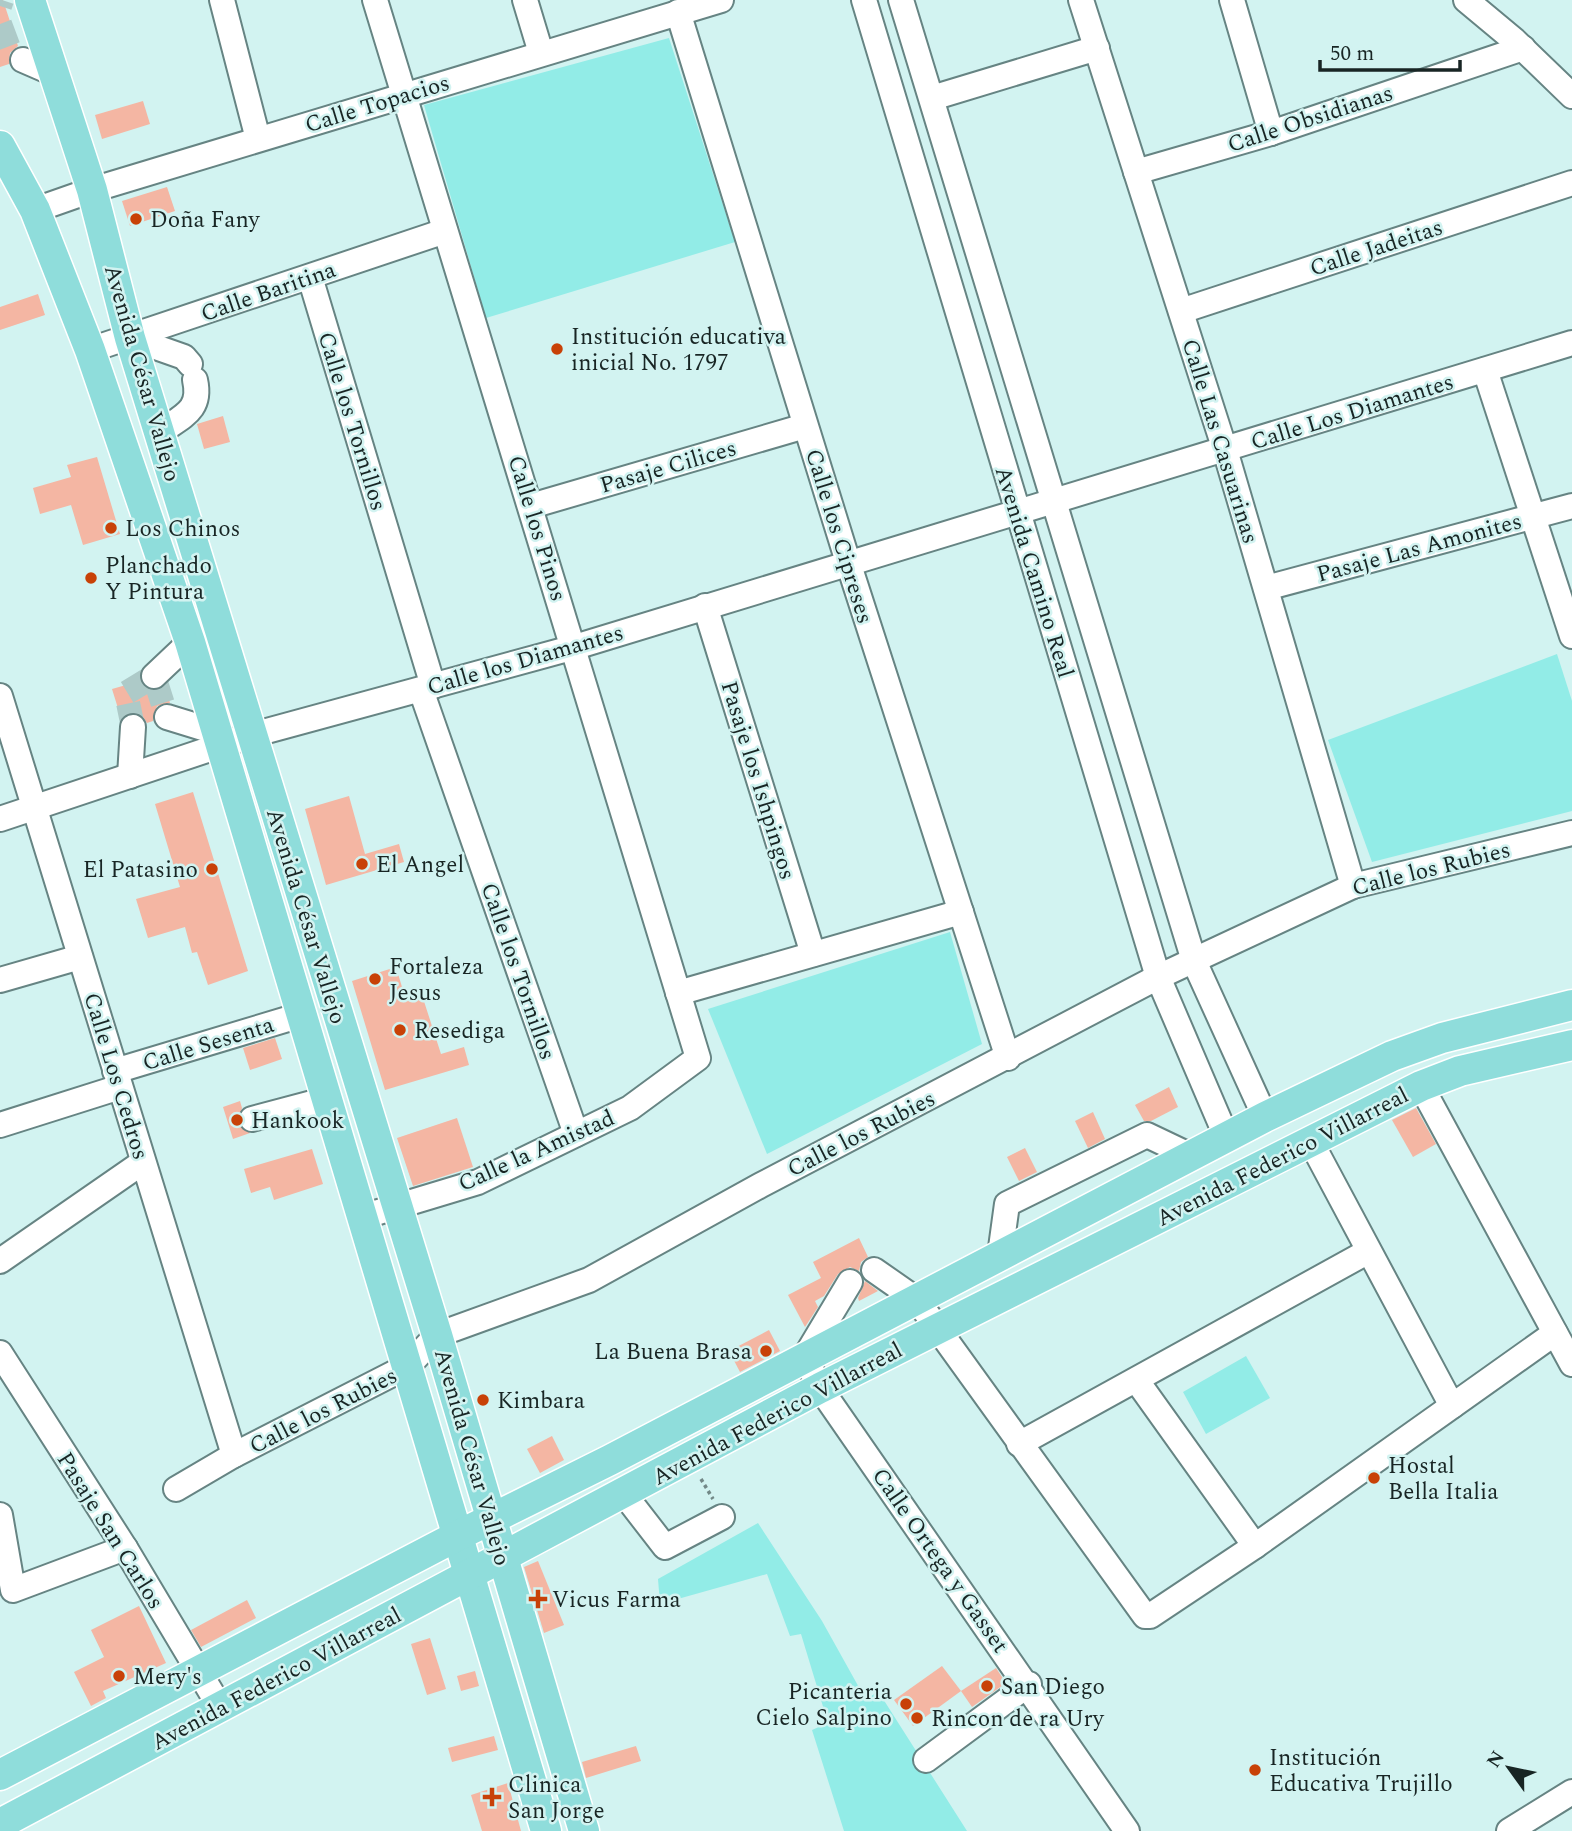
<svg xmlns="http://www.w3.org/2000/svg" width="1572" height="1831" font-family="Spectral,serif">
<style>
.green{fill:#92ece7}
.building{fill:#f4b6a3}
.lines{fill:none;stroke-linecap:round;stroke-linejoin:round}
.minor-tunnel{stroke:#adcac8;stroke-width:24;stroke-dasharray:24 12;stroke-linecap:butt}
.minor-casing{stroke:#668483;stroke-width:28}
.major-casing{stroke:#fff;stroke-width:33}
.path{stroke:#728887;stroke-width:3.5;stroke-dasharray:3.5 3.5;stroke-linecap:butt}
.minor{stroke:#fff;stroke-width:24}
.major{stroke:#8fdddb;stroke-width:30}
.poi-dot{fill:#c84107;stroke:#d2f3f1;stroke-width:2.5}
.labels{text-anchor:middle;stroke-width:5;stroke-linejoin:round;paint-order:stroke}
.street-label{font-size:23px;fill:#182524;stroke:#d2f3f1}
.poi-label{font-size:23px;fill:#182524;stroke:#d2f3f1;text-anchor:start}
</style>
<rect width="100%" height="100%" fill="#d2f3f1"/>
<g class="green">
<path d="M669 38 735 242 486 318 424 105Z"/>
<path d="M1557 654 1572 701V811L1372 862 1328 740Z"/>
<path d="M950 932 982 1044 767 1154 708 1009Z"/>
<path d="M1246 1356 1270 1398 1206 1434 1183 1392Z"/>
<path d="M758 1523 822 1621 866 1700 878 1691 967 1831H844L812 1730 828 1723 801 1634 790 1636 767 1574 660 1604 658 1579Z"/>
</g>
<g class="building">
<path d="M0 0H3L18 46 10 53 9 64 0 67Z"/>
<path d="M143 101 150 124 102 139 95 115Z"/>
<path d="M167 187 175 211 130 226 122 201Z"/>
<path d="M38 294 45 315 0 330V307Z"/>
<path d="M223 416 230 442 204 449 197 424Z"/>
<path d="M97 457 120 534 83 545 71 505 40 514 33 488 71 477 67 465Z"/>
<path d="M140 681 150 690 165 686 170 703 157 706 153 721 147 723 142 715 135 712 121 718 112 689Z"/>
<path d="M193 792 248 971 208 985 197 952 192 953 185 927 148 938 136 899 180 887 155 804Z"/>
<path d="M349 796 365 854 399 844 404 862 326 885 305 809Z"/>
<path d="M396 967 405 997 421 992 441 1054 464 1047 469 1065 385 1090 352 981Z"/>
<path d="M275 1038 282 1059 250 1070 243 1048Z"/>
<path d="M1169 1087 1178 1107 1151 1121H1144L1135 1105Z"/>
<path d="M240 1101 242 1108 238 1123 250 1133 233 1139 223 1107Z"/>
<path d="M1416 1108 1436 1144 1413 1157 1392 1120Z"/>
<path d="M1093 1112 1105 1139 1088 1148 1075 1121Z"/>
<path d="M457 1118 473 1167 413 1186 397 1138Z"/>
<path d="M1025 1148 1037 1172 1019 1181 1007 1157Z"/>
<path d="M312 1149 323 1184 274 1200 270 1187 251 1193 244 1169Z"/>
<path d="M859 1238 868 1257 861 1262 859 1271 850 1267 838 1274 824 1296 815 1301 818 1307 805 1327 788 1295 821 1278 813 1262Z"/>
<path d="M865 1281 878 1291 859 1301 858 1298Z"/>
<path d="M769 1330 780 1351 740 1372 729 1351Z"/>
<path d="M552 1436 564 1460 540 1473 527 1449Z"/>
<path d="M538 1561 564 1625 544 1633 524 1567Z"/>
<path d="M247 1600 256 1618 201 1647 191 1630Z"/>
<path d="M139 1606 166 1663 103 1691 106 1698 91 1706 74 1672 104 1657 91 1630Z"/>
<path d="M430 1638 446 1689 427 1695 411 1644Z"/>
<path d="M942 1666 961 1691 913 1726 894 1700Z"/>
<path d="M996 1668 1006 1683 972 1707 961 1691Z"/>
<path d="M475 1671 479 1686 461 1691 457 1676Z"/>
<path d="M494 1736 498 1750 452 1762 448 1748Z"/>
<path d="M636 1746 641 1761 586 1778 582 1762Z"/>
<path d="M508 1783 521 1831H482L471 1795Z"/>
</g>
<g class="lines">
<g class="minor-tunnel">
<path d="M0 6 2 0"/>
<path d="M0 24 9 48 23 60"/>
<path d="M133 727 126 693 154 676 167 717"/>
</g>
<g class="minor-casing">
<g id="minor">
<path d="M222 0 258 139"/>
<path d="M525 0 541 53"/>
<path d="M864 0 1158 977 1226 1136"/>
<path d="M901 0 1194 961 1265 1117"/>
<path d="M1081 0 1225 450 1353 886"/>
<path d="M1232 0 1271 133"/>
<path d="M1466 0 1514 40 1572 96"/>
<path d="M678 12 848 562 1008 1058"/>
<path d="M23 60 53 73"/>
<path d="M932 98 1097 48"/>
<path d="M1136 172 1271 133 1523 48"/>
<path d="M35 210 92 190 721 0"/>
<path d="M310 277 433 686"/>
<path d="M1181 311 1572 183"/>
<path d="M130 338 184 357 190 364"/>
<path d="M90 350 445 231"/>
<path d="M1485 370 1572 636"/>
<path d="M159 433C182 416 202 411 195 380"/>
<path d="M531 506 805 426"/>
<path d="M1266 588 1572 506"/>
<path d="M705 606 813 954"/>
<path d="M154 676 190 642"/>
<path d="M421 690 576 1134"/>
<path d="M0 696 234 1455"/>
<path d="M167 717 219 733"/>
<path d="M130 776 133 727"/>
<path d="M0 819 252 735 575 647 1572 343"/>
<path d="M0 980 80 957"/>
<path d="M678 993 961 912"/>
<path d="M115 1071 301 1015"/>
<path d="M1421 1086 1572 1364"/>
<path d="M252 1119 327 1099"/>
<path d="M0 1125 120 1087"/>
<path d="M1311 1142 1452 1406"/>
<path d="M362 1217 478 1182 630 1108 698 1058 375 0"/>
<path d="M1000 1255 1007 1204 1147 1135 1189 1155"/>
<path d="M0 1261 143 1162"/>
<path d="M874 1270 917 1300 1145 1616H1150L1255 1546 1555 1333"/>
<path d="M850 1282 805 1357 820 1388 1127 1831"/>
<path d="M0 1353 125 1548 220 1707"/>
<path d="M1137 1381 1255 1546"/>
<path d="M1019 1444 1367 1252"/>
<path d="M176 1489 234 1455 408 1366 437 1335 589 1280 761 1185 1158 977 1353 886 1572 833"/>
<path d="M624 1494 665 1547 722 1517"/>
<path d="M0 1515 13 1590 125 1548"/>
<path d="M926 1760 1029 1684"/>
<path d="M1509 1831 1572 1792"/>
</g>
</g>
<g class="major-casing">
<g id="major">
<path d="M30 0 92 190 130 338 437 1335 584 1831"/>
<path d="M0 146 35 210 90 350 190 642 546 1831"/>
<path d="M0 1775 459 1535 610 1460 1265 1117 1392 1056 1442 1038 1572 1005"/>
<path d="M0 1824 820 1388 1421 1086 1460 1071 1572 1045"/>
</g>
</g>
<path class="path" d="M701 1479 713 1499"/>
<use href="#minor" class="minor"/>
<use href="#major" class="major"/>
</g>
<g class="poi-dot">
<circle cx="136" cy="219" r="7"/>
<circle cx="557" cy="349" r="7"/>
<circle cx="111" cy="528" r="7"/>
<circle cx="91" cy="578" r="7"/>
<circle cx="362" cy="864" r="7"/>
<circle cx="212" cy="869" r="7"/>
<circle cx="375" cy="979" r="7"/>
<circle cx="400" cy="1030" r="7"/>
<circle cx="237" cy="1120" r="7"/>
<circle cx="766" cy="1351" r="7"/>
<circle cx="483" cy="1400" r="7"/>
<circle cx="1374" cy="1478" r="7"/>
<path d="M534.5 1588.5h7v7h7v7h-7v7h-7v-7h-7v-7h7z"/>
<circle cx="119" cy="1676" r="7"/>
<circle cx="987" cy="1686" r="7"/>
<circle cx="906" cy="1704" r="7"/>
<circle cx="917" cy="1718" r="7"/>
<circle cx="1255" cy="1770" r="7"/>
<path d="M488.5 1786.5h7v7h7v7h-7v7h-7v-7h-7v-7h7z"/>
</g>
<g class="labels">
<g class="street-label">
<text transform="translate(377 103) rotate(-17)" y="8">Calle Topacios</text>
<text transform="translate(1310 118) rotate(-18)" y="8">Calle Obsidianas</text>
<text transform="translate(1376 247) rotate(-18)" y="8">Calle Jadeitas</text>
<text transform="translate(268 291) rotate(-19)" y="8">Calle Baritina</text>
<text transform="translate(143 373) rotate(74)" y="8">Avenida César Vallejo</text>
<text transform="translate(1352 411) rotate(-17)" y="8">Calle Los Diamantes</text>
<text transform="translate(353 421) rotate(73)" y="8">Calle los Tornillos</text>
<text transform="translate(1221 441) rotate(73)" y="8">Calle Las Casuarinas</text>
<text transform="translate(668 466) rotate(-16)" y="8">Pasaje Cilices</text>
<text transform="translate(538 528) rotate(73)" y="8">Calle los Pinos</text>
<text transform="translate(840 536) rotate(73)" y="8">Calle los Cipreses</text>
<text transform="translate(1419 547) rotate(-15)" y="8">Pasaje Las Amonites</text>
<text transform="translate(1035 572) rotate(73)" y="8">Avenida Camino Real</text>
<text transform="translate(525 659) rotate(-16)" y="8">Calle los Diamantes</text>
<text transform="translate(759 780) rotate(73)" y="8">Pasaje los Ishpingos</text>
<text transform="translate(1431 868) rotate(-14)" y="8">Calle los Rubies</text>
<text transform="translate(307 916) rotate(73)" y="8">Avenida César Vallejo</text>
<text transform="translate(519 971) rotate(71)" y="8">Calle los Tornillos</text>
<text transform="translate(208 1043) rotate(-17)" y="8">Calle Sesenta</text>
<text transform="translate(117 1076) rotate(73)" y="8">Calle Los Cedros</text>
<text transform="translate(861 1133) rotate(-27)" y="8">Calle los Rubies</text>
<text transform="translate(536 1150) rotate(-24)" y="8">Calle la Amistad</text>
<text transform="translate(1282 1156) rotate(-27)" y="8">Avenida Federico Villarreal</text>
<text transform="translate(323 1410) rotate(-27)" y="8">Calle los Rubies</text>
<text transform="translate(777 1413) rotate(-28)" y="8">Avenida Federico Villarreal</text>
<text transform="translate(473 1457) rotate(74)" y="8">Avenida César Vallejo</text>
<text transform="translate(111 1530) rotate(58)" y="8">Pasaje San Carlos</text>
<text transform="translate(941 1560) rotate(55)" y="8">Calle Ortega y Gasset</text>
<text transform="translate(276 1678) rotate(-28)" y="8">Avenida Federico Villarreal</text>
</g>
<g class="poi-label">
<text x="150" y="227">Doña Fany</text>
<text x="571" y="344">Institución educativa<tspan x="571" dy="26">inicial No. 1797</tspan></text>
<text x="125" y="536">Los Chinos</text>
<text x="105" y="573">Planchado<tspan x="105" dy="26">Y Pintura</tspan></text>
<text x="376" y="872">El Angel</text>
<text x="198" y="877" text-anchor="end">El Patasino</text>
<text x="389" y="974">Fortaleza<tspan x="389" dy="26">Jesus</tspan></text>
<text x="414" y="1038">Resediga</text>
<text x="251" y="1128">Hankook</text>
<text x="752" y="1359" text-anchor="end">La Buena Brasa</text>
<text x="497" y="1408">Kimbara</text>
<text x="1388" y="1473">Hostal<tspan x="1388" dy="26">Bella Italia</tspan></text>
<text x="552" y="1607">Vicus Farma</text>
<text x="133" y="1684">Mery's</text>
<text x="1001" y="1694">San Diego</text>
<text x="892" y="1699" text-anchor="end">Picanteria<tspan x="892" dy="26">Cielo Salpino</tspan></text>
<text x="931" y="1726">Rincon de ra Ury</text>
<text x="1269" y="1765">Institución<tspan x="1269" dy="26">Educativa Trujillo</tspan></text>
<text x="508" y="1792">Clinica<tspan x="508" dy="26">San Jorge</tspan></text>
</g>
</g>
<g transform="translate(1509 1768) rotate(303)" stroke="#d2f3f1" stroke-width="5" paint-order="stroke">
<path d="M0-5L12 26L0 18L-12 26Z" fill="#182524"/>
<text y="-10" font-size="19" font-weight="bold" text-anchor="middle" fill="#182524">N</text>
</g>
<path d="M1320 60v10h140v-10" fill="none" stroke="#182524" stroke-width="3.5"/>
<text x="1330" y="60" font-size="21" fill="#182524" stroke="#d2f3f1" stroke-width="5" paint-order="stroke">50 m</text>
</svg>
